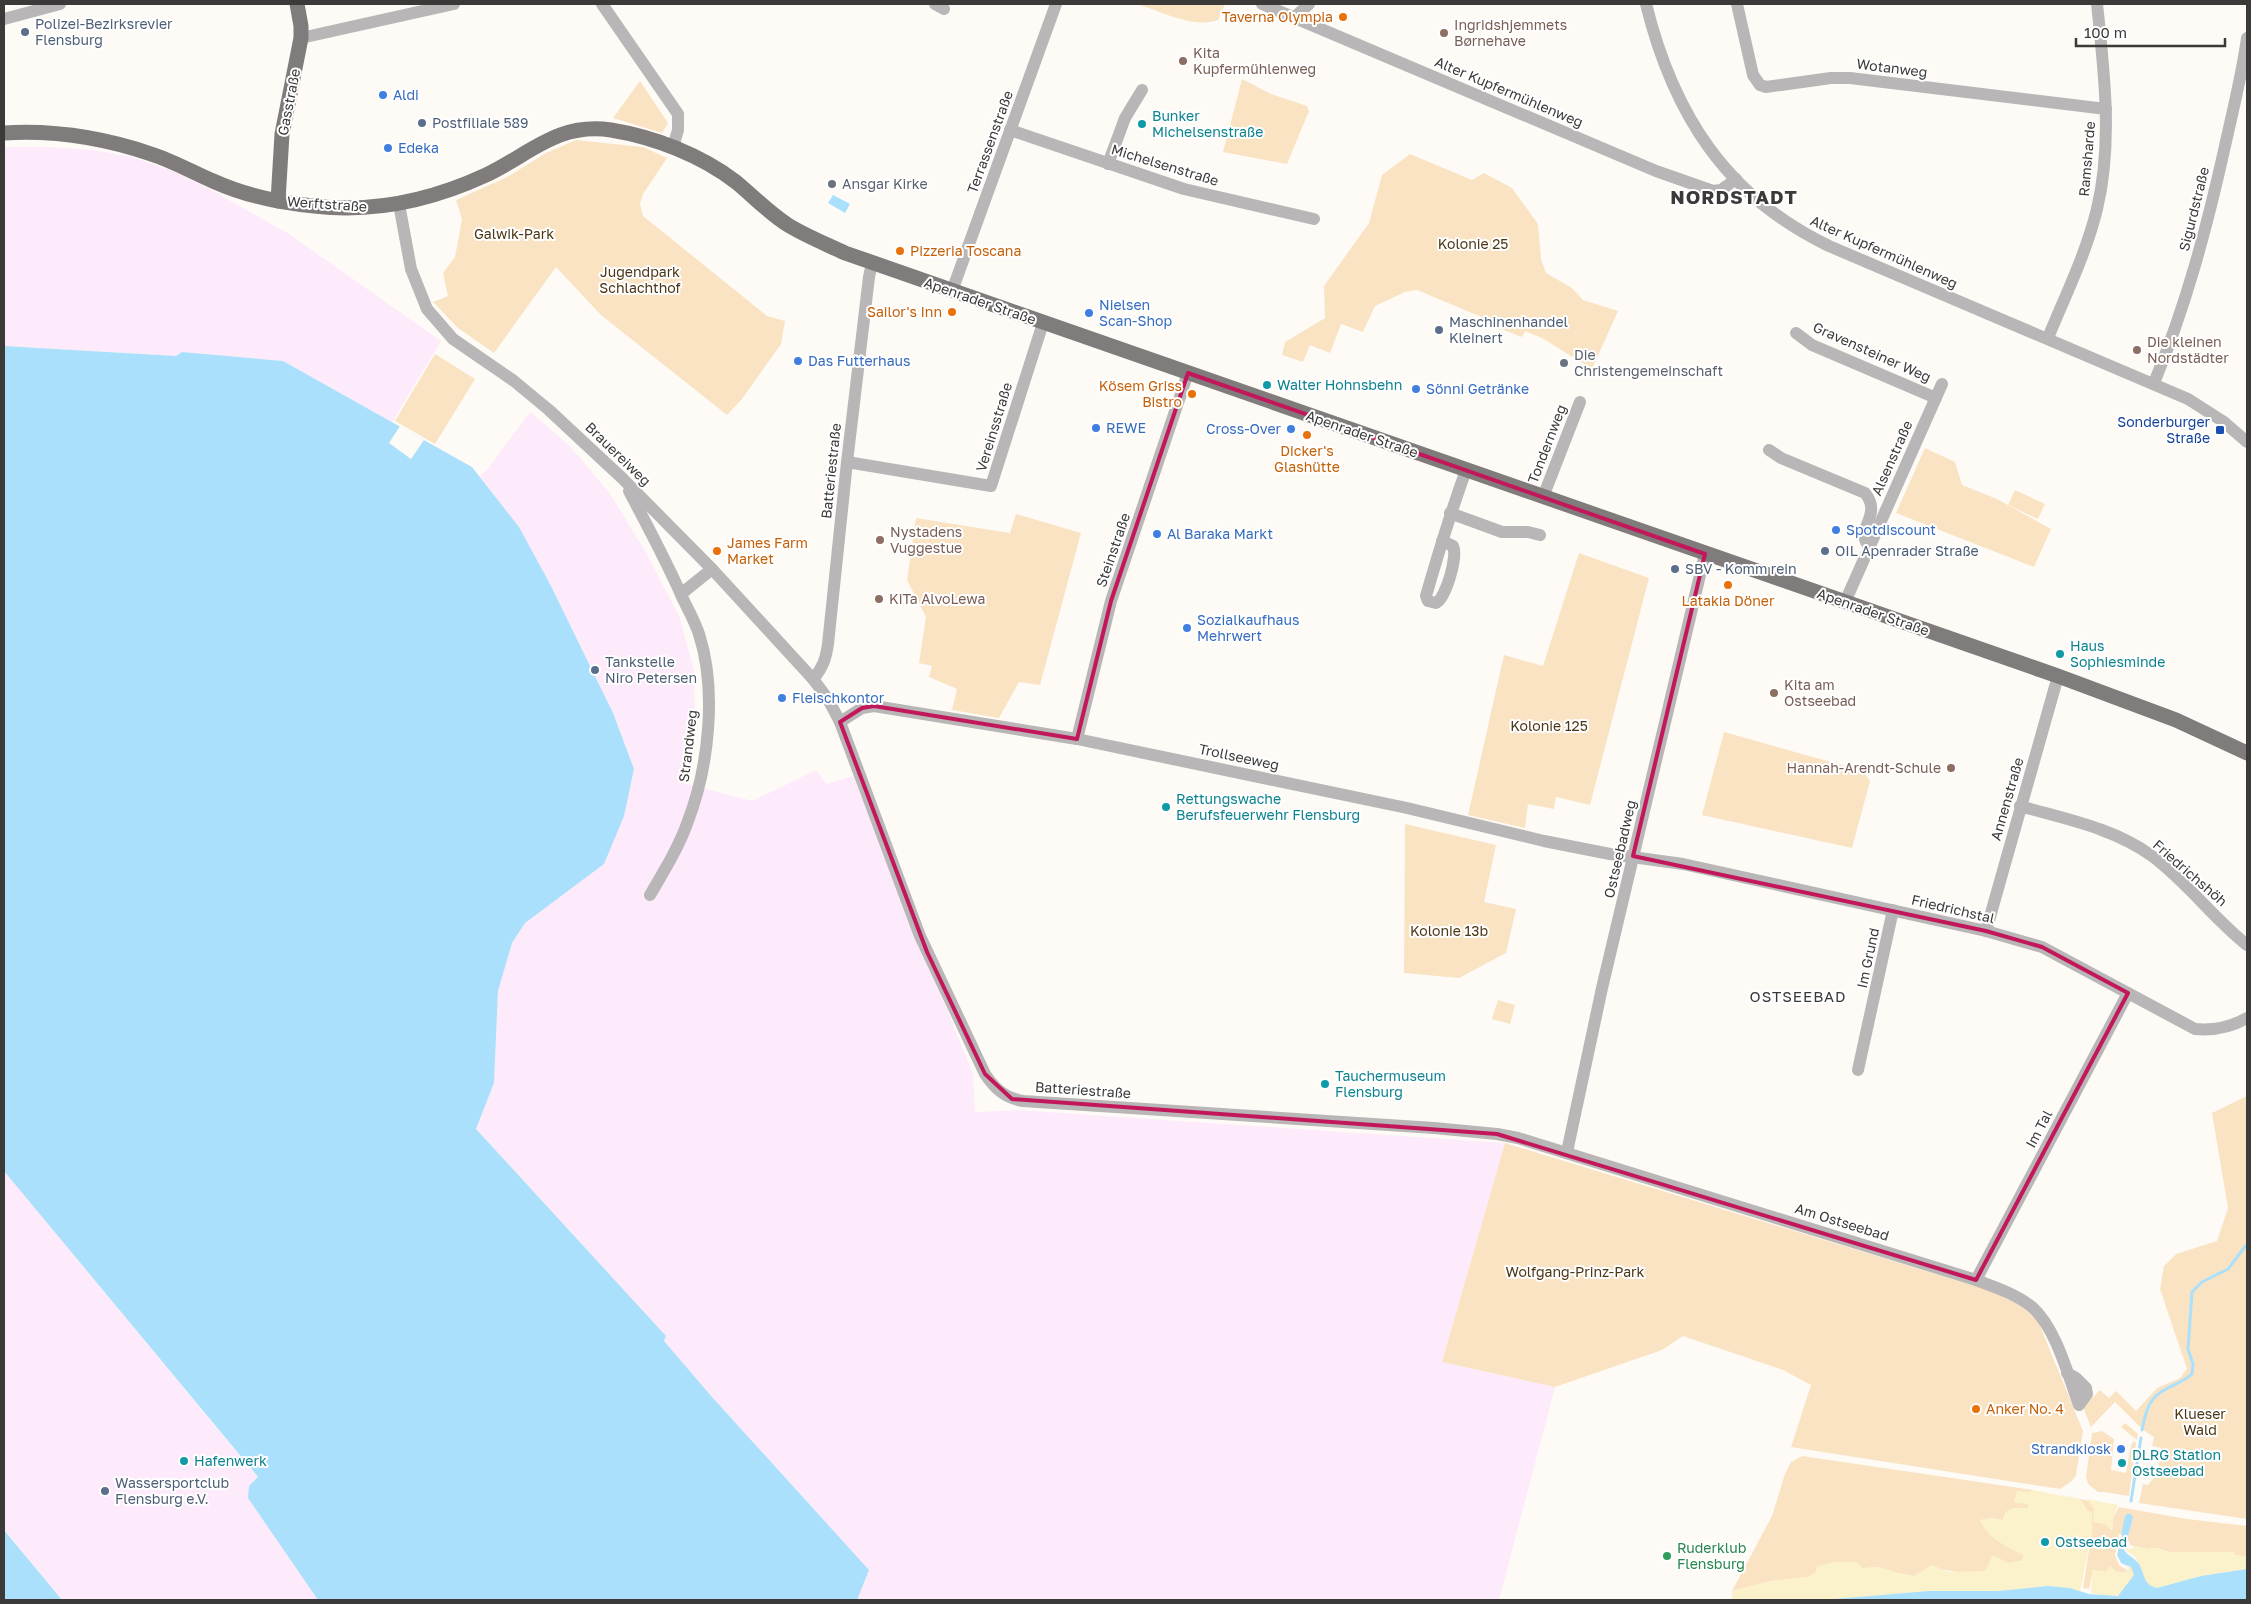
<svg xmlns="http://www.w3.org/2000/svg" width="2251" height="1604" font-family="'Golos Text',sans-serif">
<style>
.industrial{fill:#fdeafb}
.green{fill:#fae3c3}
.sand{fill:#fbf2cc}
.water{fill:#aae0fb}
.pier{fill:#fefbf6}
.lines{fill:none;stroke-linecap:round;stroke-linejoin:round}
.stream{stroke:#aae0fb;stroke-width:3}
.minor{stroke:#b8b6b6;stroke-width:12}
.major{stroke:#807c7c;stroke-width:15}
.marked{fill:none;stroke:#c2185b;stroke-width:4;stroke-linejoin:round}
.food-dot{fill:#e8710a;stroke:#fff;stroke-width:2}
.service-dot{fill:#5c6f8a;stroke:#fff;stroke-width:2}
.education-dot{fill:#8d6e63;stroke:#fff;stroke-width:2}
.shop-dot{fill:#3f7fe0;stroke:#fff;stroke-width:2}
.culture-dot{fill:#0f9aa8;stroke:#fff;stroke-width:2}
.worship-dot{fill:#6b7280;stroke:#fff;stroke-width:2}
.transit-dot{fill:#1a4fb4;stroke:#fff;stroke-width:2}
.leisure-dot{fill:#2e9e5b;stroke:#fff;stroke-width:2}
.labels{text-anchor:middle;stroke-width:4;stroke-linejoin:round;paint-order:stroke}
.food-label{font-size:14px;fill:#c56008;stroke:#fff;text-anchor:end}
.service-label{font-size:14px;fill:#4e5e75;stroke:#fff;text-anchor:start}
.education-label{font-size:14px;fill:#785e54;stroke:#fff;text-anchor:start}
.street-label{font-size:14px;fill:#3c3a39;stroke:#fff}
.shop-label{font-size:14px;fill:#366cbe;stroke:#fff;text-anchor:start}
.culture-label{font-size:14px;fill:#0d838f;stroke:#fff;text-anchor:start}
.worship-label{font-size:14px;fill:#5b616d;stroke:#fff;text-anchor:start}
.park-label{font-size:14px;fill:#4c3615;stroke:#fff}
.transit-label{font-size:14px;fill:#164399;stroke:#fff;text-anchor:end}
.leisure-label{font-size:14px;fill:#27864d;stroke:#fff;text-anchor:start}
.neighbourhood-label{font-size:15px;letter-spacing:1px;fill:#3c3a39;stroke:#fff}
.district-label{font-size:19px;font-weight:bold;letter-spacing:1px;fill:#3c3a39;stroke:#fff}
</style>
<rect width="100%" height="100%" fill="#fefbf6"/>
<g class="industrial">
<path d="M4 147H49L93 150 132 157 173 171 206 187 289 234 441 341 392 422 283 361 182 352 176 356 4 346Z"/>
<path d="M530 412 570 446 608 491 644 549 679 616 694 670 695 723 684 783 752 801 816 770 826 784 853 776 973 1074 975 1112 1018 1110 1505 1143 1442 1362 1555 1387 1499 1600H857L869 1570 712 1397 664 1341 666 1336 476 1129 494 1083 498 991 512 943 525 923 604 864 632 782 634 769 613 713 550 584 519 528 480 476 487 470Z"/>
<path d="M4 1171 258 1478 248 1498 318 1600H62L4 1529Z"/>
</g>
<g class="green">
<path d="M1137 4H1225L1218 20C1193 29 1160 11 1137 4Z"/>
<path d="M1242 79 1271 94 1307 106 1309 111 1287 164 1223 152Z"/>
<path d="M640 81 668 123 662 133 613 118Z"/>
<path d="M576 140 643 147 667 158 643 194 640 204 643 216 767 316 785 321 781 344 742 399 727 415 601 315 556 267 494 353 458 328 433 302 448 296 443 273 455 257 462 219 456 200 507 177 546 153Z"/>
<path d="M1410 154 1472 180 1484 173 1512 188 1538 224 1541 259 1546 273 1572 288 1583 300 1618 311 1592 369 1542 338 1525 331 1522 337 1488 324 1484 318 1417 290 1405 292 1375 306 1363 332 1341 324 1330 353 1310 345 1303 362 1282 355 1285 342 1325 318 1324 286 1369 223 1382 175Z"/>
<path d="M435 354 475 379 435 444 395 421Z"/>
<path d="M1925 448 1955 462 1962 485 1997 499 2051 529 2034 567 1896 513Z"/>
<path d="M2015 490 2045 504 2038 519 2008 505Z"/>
<path d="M1016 514 1081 533 1040 685 1019 682 999 718 952 710 957 689 929 677 932 666 919 663 926 617 907 580 916 518 1010 533Z"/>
<path d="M1579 553 1649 578 1590 805 1556 797 1554 809 1528 804 1525 828 1468 815 1504 655 1543 666Z"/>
<path d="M1724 732 1863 771 1870 781 1852 848 1702 815Z"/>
<path d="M1405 824 1496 845 1484 902 1516 909 1506 953 1459 978 1404 973Z"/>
<path d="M1498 1000 1515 1005 1510 1024 1492 1019Z"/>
<path d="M2247 1096V1519L2139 1503 2143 1484 2148 1485 2157 1474 2161 1448 2152 1446 2154 1437 2142 1429 2115 1402 2091 1427 2083 1407 2100 1390 2109 1398 2116 1391 2136 1411 2157 1388 2180 1378 2187 1369 2160 1289 2164 1266 2176 1254 2217 1241 2228 1208 2212 1113Z"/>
<path d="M1505 1143 1998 1293 2022 1307 2038 1321 2083 1431 2076 1475 2072 1481 2060 1489 1791 1447 1811 1385 1783 1370 1683 1336 1662 1350 1555 1387 1442 1362Z"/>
<path d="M2125 1423 2138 1434 2137 1440 2121 1427Z"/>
<path d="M2102 1431 2114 1439 2111 1470 2126 1473 2131 1445 2134 1441 2136 1443 2129 1496 2104 1492H2098L2088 1484 2086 1477 2092 1433Z"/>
<path d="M1802 1456 2033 1490 2015 1502 2029 1504 2028 1508 2013 1509 2006 1512 2003 1520 1989 1518 2009 1548 2024 1555 2022 1561C2009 1562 1999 1567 1987 1570 1969 1575 1949 1572 1932 1566L1914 1576 1897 1573 1879 1567 1816 1572 1809 1577 1772 1581 1732 1591 1772 1516 1785 1474 1791 1462Z"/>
<path d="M2052 1493 2090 1501 2094 1509 2112 1530 2113 1517 2119 1507 2187 1519 2247 1526V1557L2235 1555 2233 1552H2168L2157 1548 2148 1549 2130 1545V1542L2126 1541 2133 1518 2125 1516 2121 1563 2128 1567 2126 1572C2119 1574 2115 1572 2110 1566L2106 1572 2093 1570 2089 1589 2083 1588 2092 1531V1512L2087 1511 2081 1500Z"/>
</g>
<g class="sand">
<path d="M2033 1490 2081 1500 2087 1511 2092 1512V1531L2080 1592 2070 1588 2048 1586 1998 1591H1928L1823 1600H1732V1591L1772 1581 1809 1577 1816 1572 1817 1566 1835 1562H1856L1863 1568 1879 1567 1897 1573 1914 1576 1932 1565 1949 1572 1985 1571 1993 1555 2008 1563 2022 1561 2024 1555C2008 1548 1986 1537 1980 1520L1989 1518 2003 1520 2006 1512 2013 1508H2028L2029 1504 2014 1502 2017 1491 2029 1492Z"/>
<path d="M2087 1499 2118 1505 2113 1517 2112 1531 2105 1524 2093 1522 2094 1509Z"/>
<path d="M2134 1546 2148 1549 2157 1548 2168 1552H2233L2235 1555 2247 1557V1569L2201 1576 2157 1588 2126 1587C2118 1602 2106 1595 2091 1593L2092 1570 2106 1572 2110 1566C2115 1572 2119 1574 2126 1572L2128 1567H2140L2136 1558 2126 1550 2127 1548 2132 1549Z"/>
</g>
<g class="water">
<path d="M833 195 850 204 845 213 828 203Z"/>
<path d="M4 346 176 356 182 352 283 361 472 467 519 527 550 584 613 713 634 769 624 816 604 864 525 923 512 943 498 991 494 1083 476 1129 666 1336 664 1341 712 1397 869 1570 857 1600H318L248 1498 249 1486 258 1477 4 1171Z"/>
<path d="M2127 1514H2131L2133 1518 2124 1550C2128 1556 2135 1558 2139 1564 2145 1574 2143 1585 2157 1588L2201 1576 2247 1569V1600H1823L1928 1591H1998L2048 1586 2070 1588 2089 1594 2118 1596 2134 1575 2131 1567 2120 1563 2117 1555 2125 1516Z"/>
<path d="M4 1530 62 1600H4Z"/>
</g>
<g class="pier">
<path d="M400 426 424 440 411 459 389 443Z"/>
<path d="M2119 1534 2122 1535 2117 1555 2121 1563 2128 1567 2127 1570 2119 1565 2115 1555Z"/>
</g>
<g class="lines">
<g class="stream">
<path d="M2142 1430C2145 1415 2148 1400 2161 1392 2171 1385 2182 1383 2192 1374L2193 1364 2188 1349 2192 1292 2202 1282 2228 1269 2247 1244"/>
<path d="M2131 1501 2141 1438"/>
</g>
<g class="minor">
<path d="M602 4 678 114V130L673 147"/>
<path d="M935 4 944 9"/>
<path d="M1262 4 1656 171 1713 191 1721 190 1736 179"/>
<path d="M1646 4C1673 113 1725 196 1829 246L2188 399 2224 422 2247 442"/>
<path d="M1737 4 1753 75 1760 85 1766 87 1831 78H1850L2106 109"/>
<path d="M1295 17 1309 4"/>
<path d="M4 19 60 4"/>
<path d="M301 38 454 4"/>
<path d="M1010 130 1184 189 1314 219"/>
<path d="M1108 164 1125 118 1142 90"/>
<path d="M399 204 411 269 427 309 453 339 514 381 549 410 622 478 712 569 813 679 828 699 840 722 920 936 985 1074C995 1089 1005 1098 1023 1101L1434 1128 1497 1134 1518 1138 1976 1280C1995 1287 2016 1294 2032 1307 2056 1328 2068 1375 2079 1405L2087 1394 2086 1388 2076 1378 2067 1373"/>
<path d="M952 291 1056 4"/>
<path d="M1796 333 1812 345 1936 398"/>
<path d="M2048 338C2065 296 2086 254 2097 209 2113 143 2104 71 2097 4"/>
<path d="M2154 383C2186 306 2207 227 2225 146 2233 110 2242 74 2247 38"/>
<path d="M1769 450 1781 458 1865 493C1882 514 1858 527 1866 542L1871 544"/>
<path d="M847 462 991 486 1043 323"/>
<path d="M629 491C648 527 667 562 683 599 689 611 695 622 699 634 717 690 709 766 688 821 679 847 664 871 650 895"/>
<path d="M1543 497 1580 402"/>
<path d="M1450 513 1502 532H1528L1540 535"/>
<path d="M1442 541 1453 546C1458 556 1446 598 1436 603L1428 601 1426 596C1438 554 1451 512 1466 470"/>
<path d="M681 594 712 569"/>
<path d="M1845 602 1942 384"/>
<path d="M813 679C823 668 826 658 828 644L847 462 869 277 872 263"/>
<path d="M840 722 862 708 874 706 1077 739 1407 808 1544 841 1610 854 1683 864 1986 931 2042 947 2195 1029C2215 1031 2231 1027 2247 1018"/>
<path d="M1077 739 1111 601 1188 373"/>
<path d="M2020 806C2065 819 2114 828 2152 856 2187 882 2213 918 2247 945"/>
<path d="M1986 931 2058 676"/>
<path d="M1858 1070 1893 910"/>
<path d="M1567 1152 1602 988 1705 554"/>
<path d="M1976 1280 2128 993"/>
</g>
<g class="major">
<path d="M4 133C53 130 104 138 151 154 173 161 192 172 213 181 244 195 281 203 314 206 373 213 432 200 486 175 529 155 557 122 611 130 654 137 701 155 736 182 753 196 769 213 788 225 806 236 826 244 845 253L2058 676 2176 720 2247 753"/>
<path d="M278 201 282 134 301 38V26L297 4"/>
</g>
</g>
<path class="marked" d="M1188 373 1705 554 1633 856 1986 931 2042 947 2128 993 1976 1280 1497 1134 1012 1099 985 1074 927 952 840 722 862 708 874 706 1077 739 1111 601Z"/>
<g class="food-dot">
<circle cx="1343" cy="17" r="5"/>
<circle cx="900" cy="251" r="5"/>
<circle cx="952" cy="312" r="5"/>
<circle cx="1192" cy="394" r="5"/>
<circle cx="1307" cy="435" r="5"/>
<circle cx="717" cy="551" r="5"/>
<circle cx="1728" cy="585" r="5"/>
<circle cx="1976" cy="1409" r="5"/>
</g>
<g class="service-dot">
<circle cx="25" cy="32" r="5"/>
<circle cx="422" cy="123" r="5"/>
<circle cx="1439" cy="330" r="5"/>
<circle cx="1825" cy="551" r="5"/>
<circle cx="1675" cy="569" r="5"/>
<circle cx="595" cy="670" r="5"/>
<circle cx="105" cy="1491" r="5"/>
</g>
<g class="education-dot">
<circle cx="1444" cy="33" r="5"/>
<circle cx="1183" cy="61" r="5"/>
<circle cx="2137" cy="350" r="5"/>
<circle cx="880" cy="540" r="5"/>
<circle cx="879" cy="599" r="5"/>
<circle cx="1774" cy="693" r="5"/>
<circle cx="1951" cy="768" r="5"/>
</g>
<g class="shop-dot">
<circle cx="383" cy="95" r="5"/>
<circle cx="388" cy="148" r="5"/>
<circle cx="1089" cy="313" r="5"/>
<circle cx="798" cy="361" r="5"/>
<circle cx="1416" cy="389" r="5"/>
<circle cx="1096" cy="428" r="5"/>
<circle cx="1291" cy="429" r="5"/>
<circle cx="1836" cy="530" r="5"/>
<circle cx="1157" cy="534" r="5"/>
<circle cx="1187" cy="628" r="5"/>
<circle cx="782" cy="698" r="5"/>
<circle cx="2121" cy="1449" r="5"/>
</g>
<g class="culture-dot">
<circle cx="1142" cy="124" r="5"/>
<circle cx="1267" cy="385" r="5"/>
<circle cx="2060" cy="654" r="5"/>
<circle cx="1166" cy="807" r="5"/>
<circle cx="1325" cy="1084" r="5"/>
<circle cx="184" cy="1461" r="5"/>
<circle cx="2122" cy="1463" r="5"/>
<circle cx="2045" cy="1542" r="5"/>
</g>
<g class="worship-dot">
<circle cx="832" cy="184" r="5"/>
<circle cx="1564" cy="363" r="5"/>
</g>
<rect class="transit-dot" x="2215" y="425" width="10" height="10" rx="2.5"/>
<circle class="leisure-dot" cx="1667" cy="1556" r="5"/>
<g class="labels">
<g class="food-label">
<text x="1333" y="22">Taverna Olympia</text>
<text x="910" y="256" text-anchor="start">Pizzeria Toscana</text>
<text x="942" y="317">Sailor's Inn</text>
<text x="1182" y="391">Kösem Griss<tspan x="1182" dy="16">Bistro</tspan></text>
<text x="1307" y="456" text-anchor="middle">Dicker's<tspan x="1307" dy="16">Glashütte</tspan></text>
<text x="727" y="548" text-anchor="start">James Farm<tspan x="727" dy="16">Market</tspan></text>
<text x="1728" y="606" text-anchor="middle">Latakia Döner</text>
<text x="1986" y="1414" text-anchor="start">Anker No. 4</text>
</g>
<g class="service-label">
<text x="35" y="29">Polizei-Bezirksrevier<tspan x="35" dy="16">Flensburg</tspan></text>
<text x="432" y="128">Postfiliale 589</text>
<text x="1449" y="327">Maschinenhandel<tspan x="1449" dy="16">Kleinert</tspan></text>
<text x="1835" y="556">OIL Apenrader Straße</text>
<text x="1685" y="574">SBV - Komm rein</text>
<text x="605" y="667">Tankstelle<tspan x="605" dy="16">Niro Petersen</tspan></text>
<text x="115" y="1488">Wassersportclub<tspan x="115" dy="16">Flensburg e.V.</tspan></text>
</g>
<g class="education-label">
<text x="1454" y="30">Ingridshjemmets<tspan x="1454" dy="16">Børnehave</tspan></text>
<text x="1193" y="58">Kita<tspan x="1193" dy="16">Kupfermühlenweg</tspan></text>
<text x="2147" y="347">Die kleinen<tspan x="2147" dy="16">Nordstädter</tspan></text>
<text x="890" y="537">Nystadens<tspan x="890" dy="16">Vuggestue</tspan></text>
<text x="889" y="604">KiTa AlvoLewa</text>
<text x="1784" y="690">Kita am<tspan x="1784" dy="16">Ostseebad</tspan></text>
<text x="1941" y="773" text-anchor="end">Hannah-Arendt-Schule</text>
</g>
<g class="street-label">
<text transform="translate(1892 68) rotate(7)" y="5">Wotanweg</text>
<text transform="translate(1509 92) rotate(23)" y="5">Alter Kupfermühlenweg</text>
<text transform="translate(289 102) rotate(-79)" y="5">Gasstraße</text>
<text transform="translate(990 142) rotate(-70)" y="5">Terrassenstraße</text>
<text transform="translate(2087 159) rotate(-85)" y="5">Ramsharde</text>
<text transform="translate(1165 165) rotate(17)" y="5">Michelsenstraße</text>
<text transform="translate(327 204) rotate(4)" y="5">Werftstraße</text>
<text transform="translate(2194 209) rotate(-76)" y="5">Sigurdstraße</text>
<text transform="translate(1884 252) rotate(24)" y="5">Alter Kupfermühlenweg</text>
<text transform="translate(980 301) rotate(19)" y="5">Apenrader Straße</text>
<text transform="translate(1872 352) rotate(24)" y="5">Gravensteiner Weg</text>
<text transform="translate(994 427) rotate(-73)" y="5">Vereinsstraße</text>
<text transform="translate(1362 434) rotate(19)" y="5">Apenrader Straße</text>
<text transform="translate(1547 444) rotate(-69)" y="5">Tondernweg</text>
<text transform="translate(618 454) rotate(44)" y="5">Brauereiweg</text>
<text transform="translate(1892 458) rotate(-66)" y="5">Alsenstraße</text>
<text transform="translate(831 471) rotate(-84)" y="5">Batteriestraße</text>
<text transform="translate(1113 550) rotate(-71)" y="5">Steinstraße</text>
<text transform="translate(1873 612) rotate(19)" y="5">Apenrader Straße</text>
<text transform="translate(688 746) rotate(-83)" y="5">Strandweg</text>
<text transform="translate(1239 757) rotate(12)" y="5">Trollseeweg</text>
<text transform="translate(2007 799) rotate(-74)" y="5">Annenstraße</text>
<text transform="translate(1620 849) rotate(-77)" y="5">Ostseebadweg</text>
<text transform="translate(2190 873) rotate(41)" y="5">Friedrichshöh</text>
<text transform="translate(1953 909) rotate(13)" y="5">Friedrichstal</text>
<text transform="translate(1868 958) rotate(-78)" y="5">Im Grund</text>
<text transform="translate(1083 1090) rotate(4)" y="5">Batteriestraße</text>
<text transform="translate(2039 1129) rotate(-62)" y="5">Im Tal</text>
<text transform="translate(1842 1222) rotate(17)" y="5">Am Ostseebad</text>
</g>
<g class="shop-label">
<text x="393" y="100">Aldi</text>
<text x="398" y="153">Edeka</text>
<text x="1099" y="310">Nielsen<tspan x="1099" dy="16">Scan-Shop</tspan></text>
<text x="808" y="366">Das Futterhaus</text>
<text x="1426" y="394">Sönni Getränke</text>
<text x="1106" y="433">REWE</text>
<text x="1281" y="434" text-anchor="end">Cross-Over</text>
<text x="1846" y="535">Spotdiscount</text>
<text x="1167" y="539">Al Baraka Markt</text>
<text x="1197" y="625">Sozialkaufhaus<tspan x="1197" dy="16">Mehrwert</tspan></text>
<text x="792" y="703">Fleischkontor</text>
<text x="2111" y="1454" text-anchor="end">Strandkiosk</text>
</g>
<g class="culture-label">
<text x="1152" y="121">Bunker<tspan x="1152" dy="16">Michelsenstraße</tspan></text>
<text x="1277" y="390">Walter Hohnsbehn</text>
<text x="2070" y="651">Haus<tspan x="2070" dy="16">Sophiesminde</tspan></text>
<text x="1176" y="804">Rettungswache<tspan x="1176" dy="16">Berufsfeuerwehr Flensburg</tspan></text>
<text x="1335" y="1081">Tauchermuseum<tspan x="1335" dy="16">Flensburg</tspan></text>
<text x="2132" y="1460">DLRG Station<tspan x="2132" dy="16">Ostseebad</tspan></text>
<text x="194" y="1466">Hafenwerk</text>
<text x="2055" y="1547">Ostseebad</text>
</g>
<g class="worship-label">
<text x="842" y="189">Ansgar Kirke</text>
<text x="1574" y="360">Die<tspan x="1574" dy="16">Christengemeinschaft</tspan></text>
</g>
<g class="park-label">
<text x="514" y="239">Galwik-Park</text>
<text x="1473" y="249">Kolonie 25</text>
<text x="640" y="277">Jugendpark<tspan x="640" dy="16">Schlachthof</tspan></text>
<text x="1549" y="731">Kolonie 125</text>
<text x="1449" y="936">Kolonie 13b</text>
<text x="1575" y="1277">Wolfgang-Prinz-Park</text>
<text x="2200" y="1419">Klueser<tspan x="2200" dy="16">Wald</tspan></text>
</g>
<g class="transit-label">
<text x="2210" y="427">Sonderburger<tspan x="2210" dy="16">Straße</tspan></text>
</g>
<g class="leisure-label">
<text x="1677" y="1553">Ruderklub<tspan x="1677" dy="16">Flensburg</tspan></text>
</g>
<g class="neighbourhood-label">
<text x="1798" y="1002">OSTSEEBAD</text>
</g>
<g class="district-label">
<text x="1734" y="204">NORDSTADT</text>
</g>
</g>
<rect width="2251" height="1604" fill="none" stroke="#3c3a39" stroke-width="10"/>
<path d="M2076 38v8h149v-8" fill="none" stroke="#3c3a39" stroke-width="2.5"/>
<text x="2084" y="38" font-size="15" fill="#3c3a39" stroke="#ffffff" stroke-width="4" paint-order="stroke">100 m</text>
</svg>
